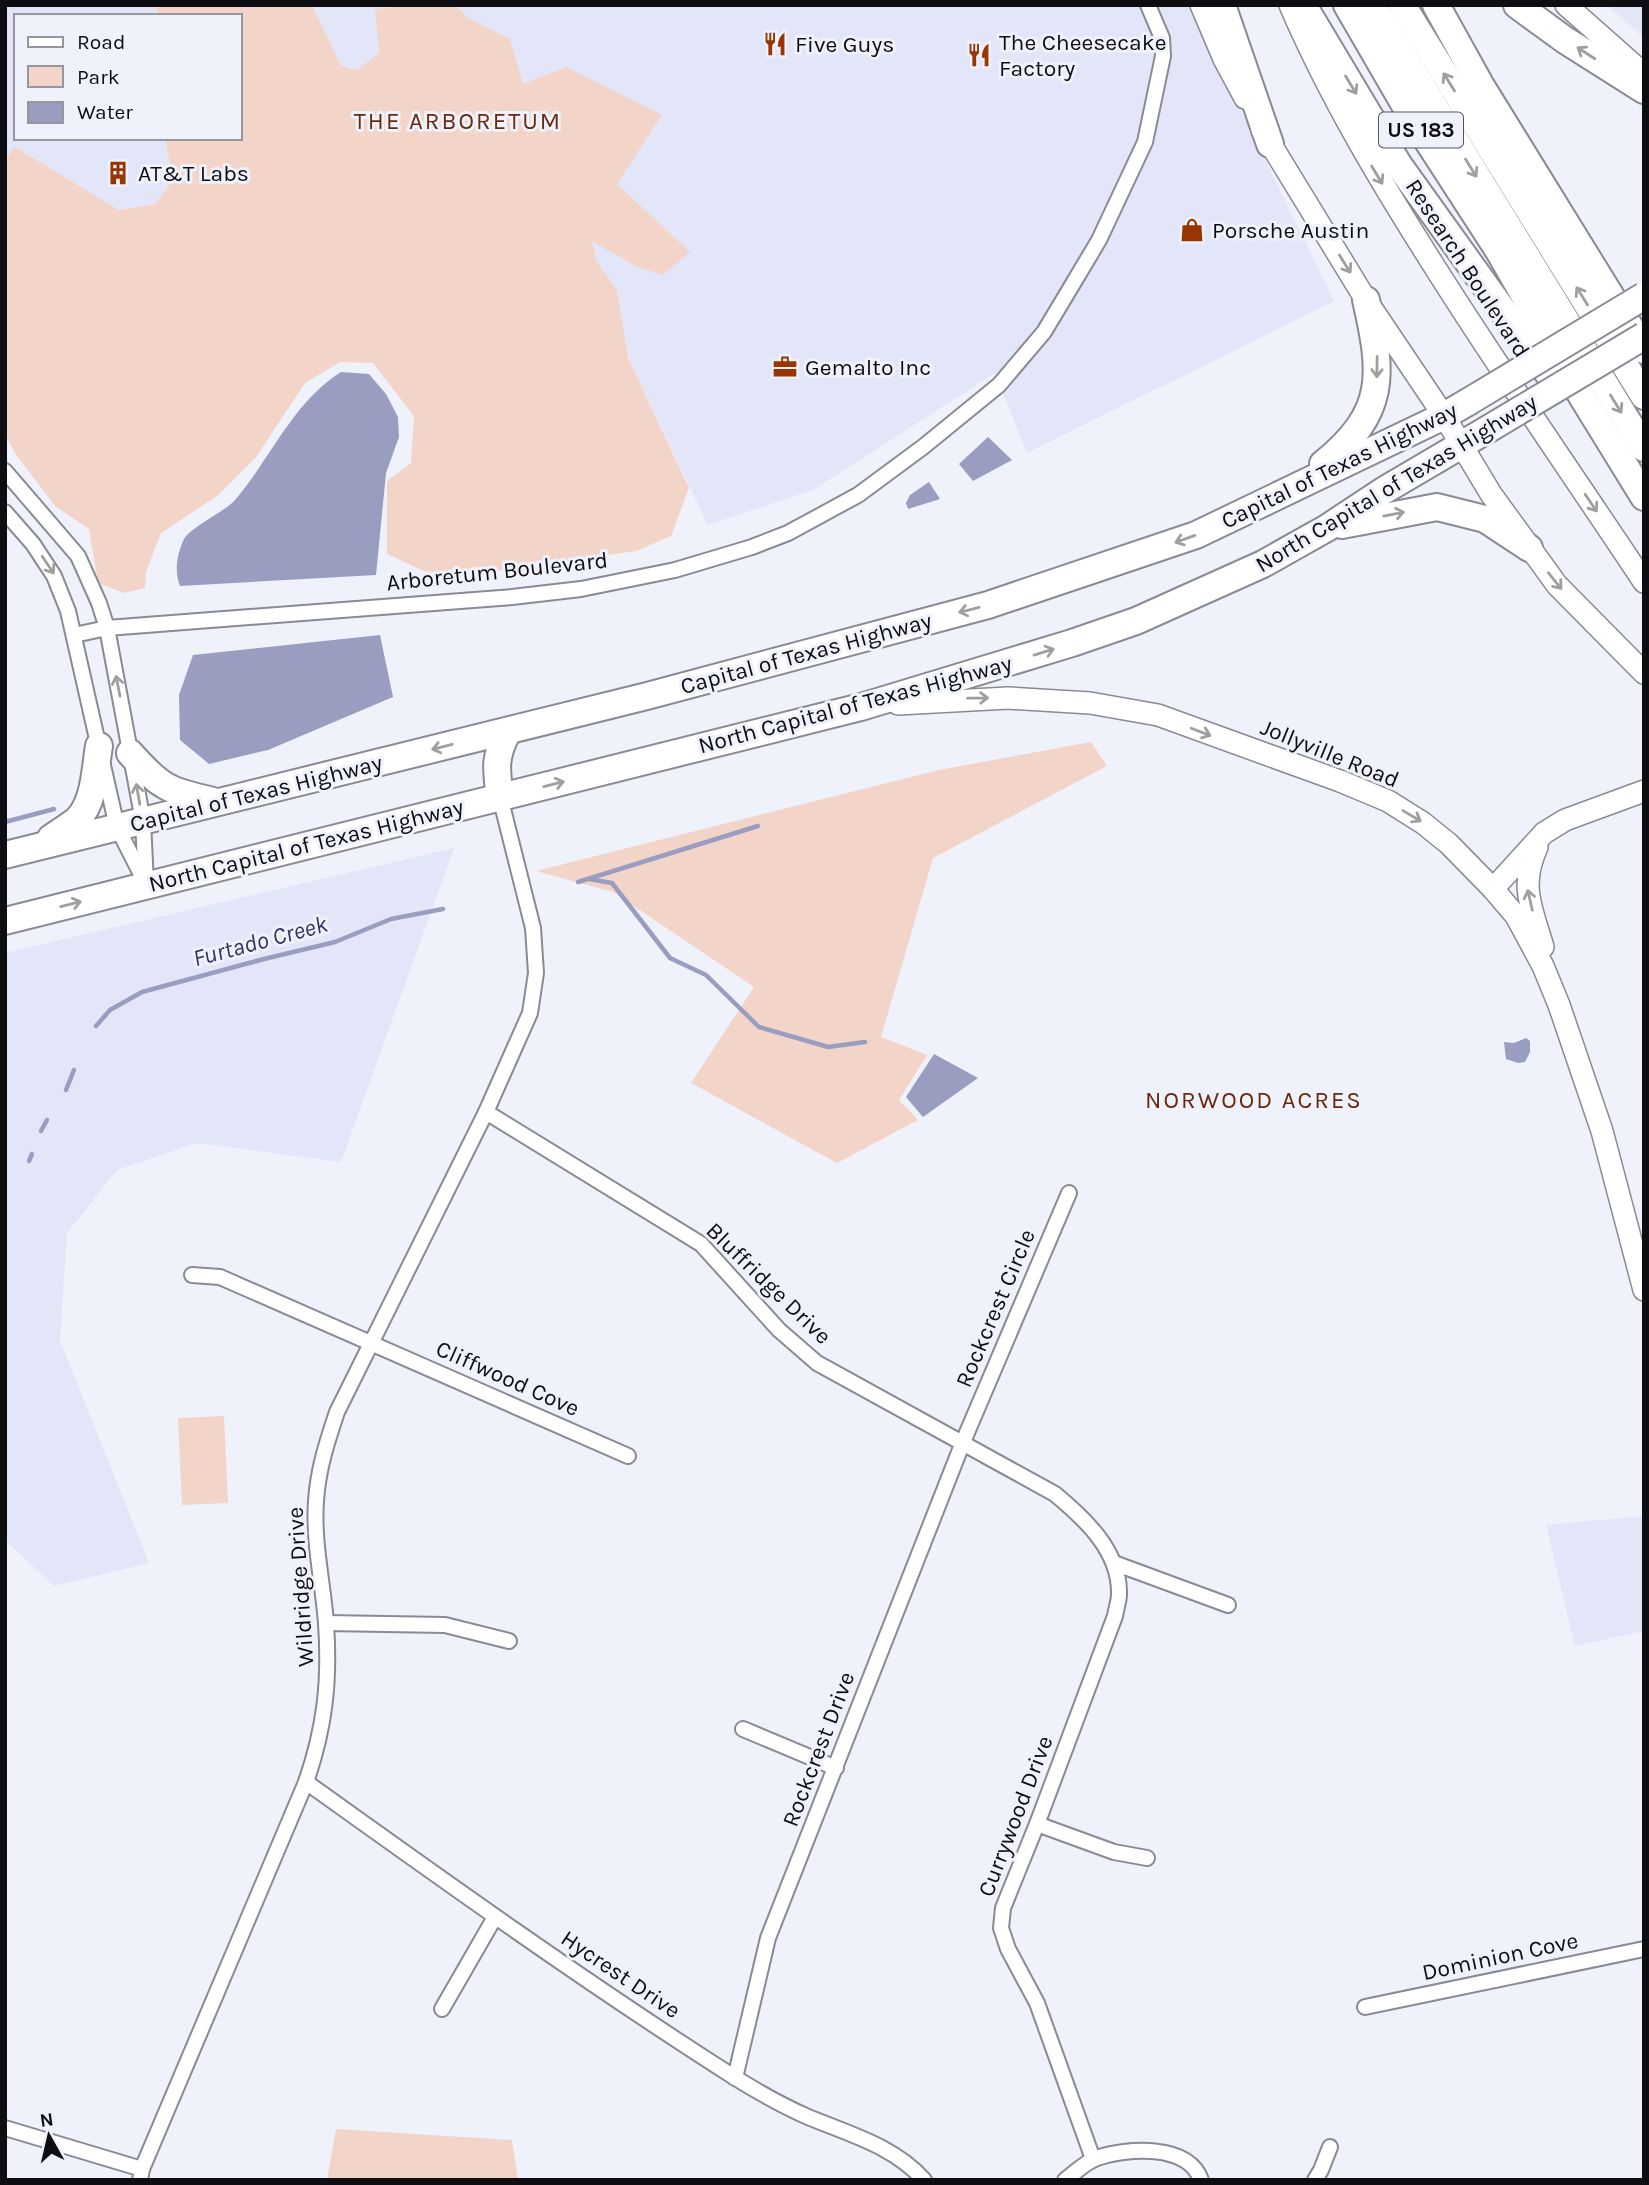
<svg xmlns="http://www.w3.org/2000/svg" width="1649" height="2185" font-family="Karla,sans-serif">
<style>
.built{fill:#e3e6f8}
.green{fill:#f3d4c9}
.water{fill:#999ec1}
.lines{fill:none;stroke-linecap:round;stroke-linejoin:round}
.stream{stroke:#999ec1;stroke-width:4.5}
.street-casing{stroke:#898a93;stroke-width:18}
.secondary-casing{stroke:#898a93;stroke-width:24}
.highway-casing{stroke:#898a93;stroke-width:30}
.street{stroke:#fff;stroke-width:14}
.secondary{stroke:#fff;stroke-width:21}
.highway{stroke:#fff;stroke-width:26}
.highway-bridge-casing{stroke:#898a93;stroke-width:30;stroke-linecap:butt}
.highway-bridge{stroke:#fff;stroke-width:26}
.oneway{stroke:#9f9fa0}
.labels{text-anchor:middle;stroke-width:6;stroke-linejoin:round;paint-order:stroke}
.shield{fill:#eff1fb;stroke:#525258;stroke-width:2}
.shield-label{font-size:21px;font-weight:bold;fill:#0e0e12}
.poi-label{font-size:23px;fill:#0e0e12;stroke:#eff1fb;text-anchor:start}
.street-label{font-size:23px;fill:#0e0e12;stroke:#eff1fb}
.neighbourhood-label{font-size:24px;letter-spacing:2px;fill:#69290d;stroke:#eff1fb}
.water-label{font-size:24px;font-style:italic;fill:#313362;stroke:#eff1fb}
</style>
<rect width="100%" height="100%" fill="#eff1fb"/>
<g class="built">
<path d="M5 5H156L157 16H16V138H165L173 180 155 204 119 210 15 147 5 159Z"/>
<path d="M312 5H408L376 9 379 53 357 70 341 66Z"/>
<path d="M456 5H1190L1334 301 1027 453 995 373 813 490 708 525 628 358 617 290 597 262 592 240 637 267 689 252 617 184 523 85 510 39 468 18Z"/>
<path d="M1607 5H1644V38Z"/>
<path d="M454 848 341 1162 197 1143 117 1170 67 1233 60 1341 149 1563 54 1586 5 1540V953Z"/>
<path d="M1644 1516V1631L1575 1646 1546 1525Z"/>
</g>
<g class="green">
<path d="M156 5H312L341 66 357 70 379 53 375 9 408 5H456L468 18 510 39 523 84 566 67 662 115 617 184 690 252 663 275 637 267 592 241 597 262 617 290 628 358 689 488 671 536 636 551 464 576 424 571 387 554V481L411 463 414 416 373 363 340 362 305 383 256 457 217 496 161 533 146 572 145 588 124 593 98 583 89 529 55 506 15 453 5 434V159L15 147 119 210 155 204 173 180 165 138H240V16H157Z"/>
<path d="M1091 742 1107 766 933 858 881 1037 927 1055 899 1100 918 1120 837 1163 691 1083 754 987 613 892 536 871 939 770Z"/>
<path d="M224 1416 228 1503 182 1505 178 1418Z"/>
<path d="M336 2129 512 2140 518 2180H327Z"/>
</g>
<g class="water">
<path d="M341 372 369 374 386 394 398 417 399 437 386 473 376 575 180 586C174 571 177 554 184 539 191 527 224 512 235 500 271 458 293 402 341 372Z"/>
<path d="M988 437 1012 460 973 481 959 464Z"/>
<path d="M929 482 940 499 908 509 906 503 910 495Z"/>
<path d="M380 635 393 697 268 750 209 764 180 740 179 695 193 655Z"/>
<path d="M1526 1038 1530 1041V1052L1525 1062 1518 1063 1506 1059 1504 1042 1514 1043Z"/>
<path d="M934 1054 978 1078 923 1117 906 1097Z"/>
</g>
<g class="lines">
<g class="stream">
<path d="M5 822 54 809"/>
<path d="M589 879 612 883 670 958 706 975 759 1027 828 1047 865 1042"/>
<path d="M578 882 758 826"/>
<path d="M96 1026 110 1010 142 992 264 959 335 942 391 919 443 909"/>
<path d="M66 1090 74 1070"/>
<path d="M41 1131 47 1120"/>
<path d="M29 1161 32 1154"/>
</g>
<g class="street-casing">
<g id="street">
<path d="M5 471 78 556 99 603 107 628 143 821 146 884"/>
<path d="M5 512 33 544 54 576 68 611 117 827 144 880"/>
<path d="M74 635 107 628 512 597 581 589 675 570 752 547 788 533 858 495 923 447 999 385 1044 332 1071 287 1099 240 1145 142 1163 56 1162 38 1148 5"/>
<path d="M486 1112 701 1244 779 1330 817 1363 1055 1494C1085 1519 1120 1551 1119 1594 1119 1601 1116 1609 1115 1616L1037 1824 1003 1908 1001 1928 1008 1949 1037 2003 1093 2159"/>
<path d="M192 1275 220 1277 628 1456"/>
<path d="M1114 1563 1228 1605"/>
<path d="M326 1623 445 1625 509 1641"/>
<path d="M743 1729 836 1768"/>
<path d="M306 1782C447 1883 588 1984 734 2077 758 2092 783 2106 808 2117 849 2134 894 2146 924 2180"/>
<path d="M1037 1824 1114 1852 1147 1858"/>
<path d="M1365 2007 1644 1949"/>
<path d="M442 2009 495 1917"/>
<path d="M735 2078 768 1938 963 1442 1069 1193"/>
<path d="M5 2128 142 2169"/>
<path d="M140 2180 142 2169 306 1782C325 1727 330 1681 326 1623 323 1583 313 1542 316 1501 318 1469 327 1442 337 1412L486 1112 530 1013 536 973 533 928 500 797"/>
<path d="M1065 2180C1075 2173 1085 2162 1097 2158 1126 2148 1188 2143 1201 2180"/>
<path d="M1315 2180 1321 2170 1330 2147"/>
</g>
</g>
<g class="secondary-casing">
<g id="secondary">
<path d="M1201 5 1224 59 1245 98"/>
<path d="M1290 5C1330 98 1382 184 1436 269 1503 375 1575 478 1644 582"/>
<path d="M1566 5 1644 74"/>
<path d="M1262 130 1366 300 1444 416 1491 494 1557 585 1644 673"/>
<path d="M898 704 1008 698 1090 703 1158 715 1340 781 1388 801 1423 823 1449 844 1493 889 1516 916 1543 966 1559 1005 1602 1131 1644 1290"/>
<path d="M1537 847C1519 886 1532 909 1543 947"/>
<path d="M1493 889 1544 833 1565 820 1644 791"/>
</g>
</g>
<g class="highway-casing">
<g id="highway">
<path d="M1222 5 1270 144"/>
<path d="M1303 5 1398 164 1550 376"/>
<path d="M1347 5 1409 112 1499 251 1583 398 1644 497"/>
<path d="M1372 5 1644 448"/>
<path d="M1402 5 1644 396"/>
<path d="M1436 5 1481 86 1644 350"/>
<path d="M1517 5 1565 40 1644 90"/>
<path d="M1323 464C1387 412 1383 375 1366 300"/>
<path d="M1342 525 1437 507 1485 519 1529 548"/>
<path d="M130 753C161 788 167 790 213 801"/>
<path d="M500 797C496 769 494 757 508 731"/>
<path d="M51 838C59 832 70 826 78 819 95 801 95 769 99 746"/>
<path d="M5 855 647 696 988 605 1196 535 1444 416 1468 402"/>
<path d="M5 921 861 707 1072 643 1136 621 1263 564 1327 528 1383 491 1485 431"/>
</g>
</g>
<use href="#street" class="street"/>
<use href="#secondary" class="secondary"/>
<use href="#highway" class="highway"/>
<g class="highway-bridge-casing">
<g id="highway-bridge">
<path d="M1468 402 1644 296"/>
<path d="M1485 431 1644 336"/>
</g>
</g>
<use href="#highway-bridge" class="highway-bridge"/>
</g>
<defs><path id="oneway-shaft" d="M-6 0H5M1.5-3L5.5 0L1.5 3" fill="none" stroke-width="1.6" stroke-linecap="round" stroke-linejoin="round" transform="scale(1.75)"/></defs>
<g class="oneway">
<use href="#oneway-shaft" transform="translate(1586 53) rotate(-147)"/>
<use href="#oneway-shaft" transform="translate(1449 82) rotate(-122)"/>
<use href="#oneway-shaft" transform="translate(1351 85) rotate(59)"/>
<use href="#oneway-shaft" transform="translate(1471 168) rotate(58)"/>
<use href="#oneway-shaft" transform="translate(1377 175) rotate(59)"/>
<use href="#oneway-shaft" transform="translate(1345 264) rotate(58)"/>
<use href="#oneway-shaft" transform="translate(1582 296) rotate(-122)"/>
<use href="#oneway-shaft" transform="translate(1377 367) rotate(91)"/>
<use href="#oneway-shaft" transform="translate(1616 404) rotate(58)"/>
<use href="#oneway-shaft" transform="translate(1591 503) rotate(56)"/>
<use href="#oneway-shaft" transform="translate(1394 514) rotate(-11)"/>
<use href="#oneway-shaft" transform="translate(1185 539) rotate(160)"/>
<use href="#oneway-shaft" transform="translate(48 565) rotate(56)"/>
<use href="#oneway-shaft" transform="translate(1555 581) rotate(51)"/>
<use href="#oneway-shaft" transform="translate(969 610) rotate(166)"/>
<use href="#oneway-shaft" transform="translate(1044 652) rotate(-17)"/>
<use href="#oneway-shaft" transform="translate(118 686) rotate(-101)"/>
<use href="#oneway-shaft" transform="translate(978 698) rotate(-1)"/>
<use href="#oneway-shaft" transform="translate(1201 732) rotate(21)"/>
<use href="#oneway-shaft" transform="translate(442 747) rotate(166)"/>
<use href="#oneway-shaft" transform="translate(554 784) rotate(-14)"/>
<use href="#oneway-shaft" transform="translate(138 794) rotate(-100)"/>
<use href="#oneway-shaft" transform="translate(1412 816) rotate(31)"/>
<use href="#oneway-shaft" transform="translate(1530 900) rotate(-103)"/>
<use href="#oneway-shaft" transform="translate(71 904) rotate(-14)"/>
</g>
<defs>
<g id="restaurant-bare" transform="scale(1.89)"><path d="M-5-6h1v4h1v-4h1v4h1v-4h1v5L-1.5 .5V6h-2V.5L-5-1ZM5-6V6H3V1.5H1.5Q1.5-4 5-6Z" fill="#993500" stroke="#eff1fb" stroke-width="2.5" paint-order="stroke"/></g>
<g id="building-bare" transform="scale(1.89)"><path d="M-4-6H4V6H1V3H-1V6H-4ZM-2.5-4.3h1.7v1.8h-1.7ZM.8-4.3h1.7v1.8H.8ZM-2.5-1h1.7V.8h-1.7ZM.8-1h1.7V.8H.8Z" fill="#993500" stroke="#eff1fb" stroke-width="2.5" paint-order="stroke"/></g>
<g id="shop-bare" transform="scale(1.89)"><path d="M-5-2.5h2.3a2.7 3.5 0 0 1 5.4 0H5L5.5 6h-11ZM-1.5-2.5h3a1.5 2.3 0 0 0-3 0Z" fill="#993500" stroke="#eff1fb" stroke-width="2.5" paint-order="stroke"/></g>
<g id="office-bare" transform="scale(1.89)"><path d="M-6-3h4V-5.5h4V-3h4V5H-6ZM-1-4.5V-3h2v-1.5ZM-6 0V1H6V0Z" fill="#993500" stroke="#eff1fb" stroke-width="2.5" paint-order="stroke"/></g>
</defs>
<g fill-rule="evenodd">
<use href="#restaurant-bare" x="775" y="44"/>
<use href="#restaurant-bare" x="979" y="55"/>
<use href="#building-bare" x="118" y="173"/>
<use href="#shop-bare" x="1192" y="230"/>
<use href="#office-bare" x="785" y="367"/>
</g>
<g class="labels">
<rect class="shield" x="1379" y="112.5" width="84" height="35" rx="5"/>
<g class="shield-label">
<text x="1421" y="137">US 183</text>
</g>
<g class="poi-label">
<text x="999" y="50">The Cheesecake<tspan x="999" dy="26">Factory</tspan></text>
<text x="795" y="52">Five Guys</text>
<text x="138" y="181">AT&amp;T Labs</text>
<text x="1212" y="238">Porsche Austin</text>
<text x="805" y="375">Gemalto Inc</text>
</g>
<g class="street-label">
<text transform="translate(1468 268) rotate(57)" y="8">Research Boulevard</text>
<text transform="translate(1339 465) rotate(-26)" y="8">Capital of Texas Highway</text>
<text transform="translate(1396 483) rotate(-31)" y="8">North Capital of Texas Highway</text>
<text transform="translate(497 571) rotate(-6)" y="8">Arboretum Boulevard</text>
<text transform="translate(806 653) rotate(-15)" y="8">Capital of Texas Highway</text>
<text transform="translate(855 704) rotate(-15)" y="8">North Capital of Texas Highway</text>
<text transform="translate(1330 753) rotate(22)" y="8">Jollyville Road</text>
<text transform="translate(256 793) rotate(-14)" y="8">Capital of Texas Highway</text>
<text transform="translate(306 845) rotate(-14)" y="8">North Capital of Texas Highway</text>
<text transform="translate(769 1283) rotate(44)" y="8">Bluffridge Drive</text>
<text transform="translate(995 1308) rotate(-67)" y="8">Rockcrest Circle</text>
<text transform="translate(508 1378) rotate(24)" y="8">Cliffwood Cove</text>
<text transform="translate(300 1587) rotate(-94)" y="8">Wildridge Drive</text>
<text transform="translate(818 1749) rotate(-69)" y="8">Rockcrest Drive</text>
<text transform="translate(1015 1816) rotate(-69)" y="8">Currywood Drive</text>
<text transform="translate(1500 1956) rotate(-12)" y="8">Dominion Cove</text>
<text transform="translate(621 1974) rotate(34)" y="8">Hycrest Drive</text>
</g>
<g class="neighbourhood-label">
<text x="458" y="129">THE ARBORETUM</text>
<text x="1254" y="1108">NORWOOD ACRES</text>
</g>
<g class="water-label">
<text transform="translate(260 941) rotate(-15)" y="8">Furtado Creek</text>
</g>
</g>
<rect width="1649" height="2185" fill="none" stroke="#0e0e12" stroke-width="14"/>
<rect x="14" y="14" width="228" height="126" fill="#eff1fb" stroke="#95969e" stroke-width="2"/>
<rect x="28" y="37" width="35" height="10" fill="#ffffff" stroke="#95969e" stroke-width="2"/>
<text x="77" y="49" font-size="21" fill="#0e0e12">Road</text>
<rect x="28" y="66" width="35" height="21" fill="#f3d4c9" stroke="#95969e" stroke-width="2"/>
<text x="77" y="84" font-size="21" fill="#0e0e12">Park</text>
<rect x="28" y="102" width="35" height="21" fill="#999ec1" stroke="#95969e" stroke-width="2"/>
<text x="77" y="119" font-size="21" fill="#0e0e12">Water</text>
<g transform="translate(49 2136) rotate(352)" stroke="#eff1fb" stroke-width="5" paint-order="stroke">
<path d="M0-5L12 26L0 18L-12 26Z" fill="#0e0e12"/>
<text y="-10" font-size="19" font-weight="bold" text-anchor="middle" fill="#0e0e12">N</text>
</g>
</svg>
